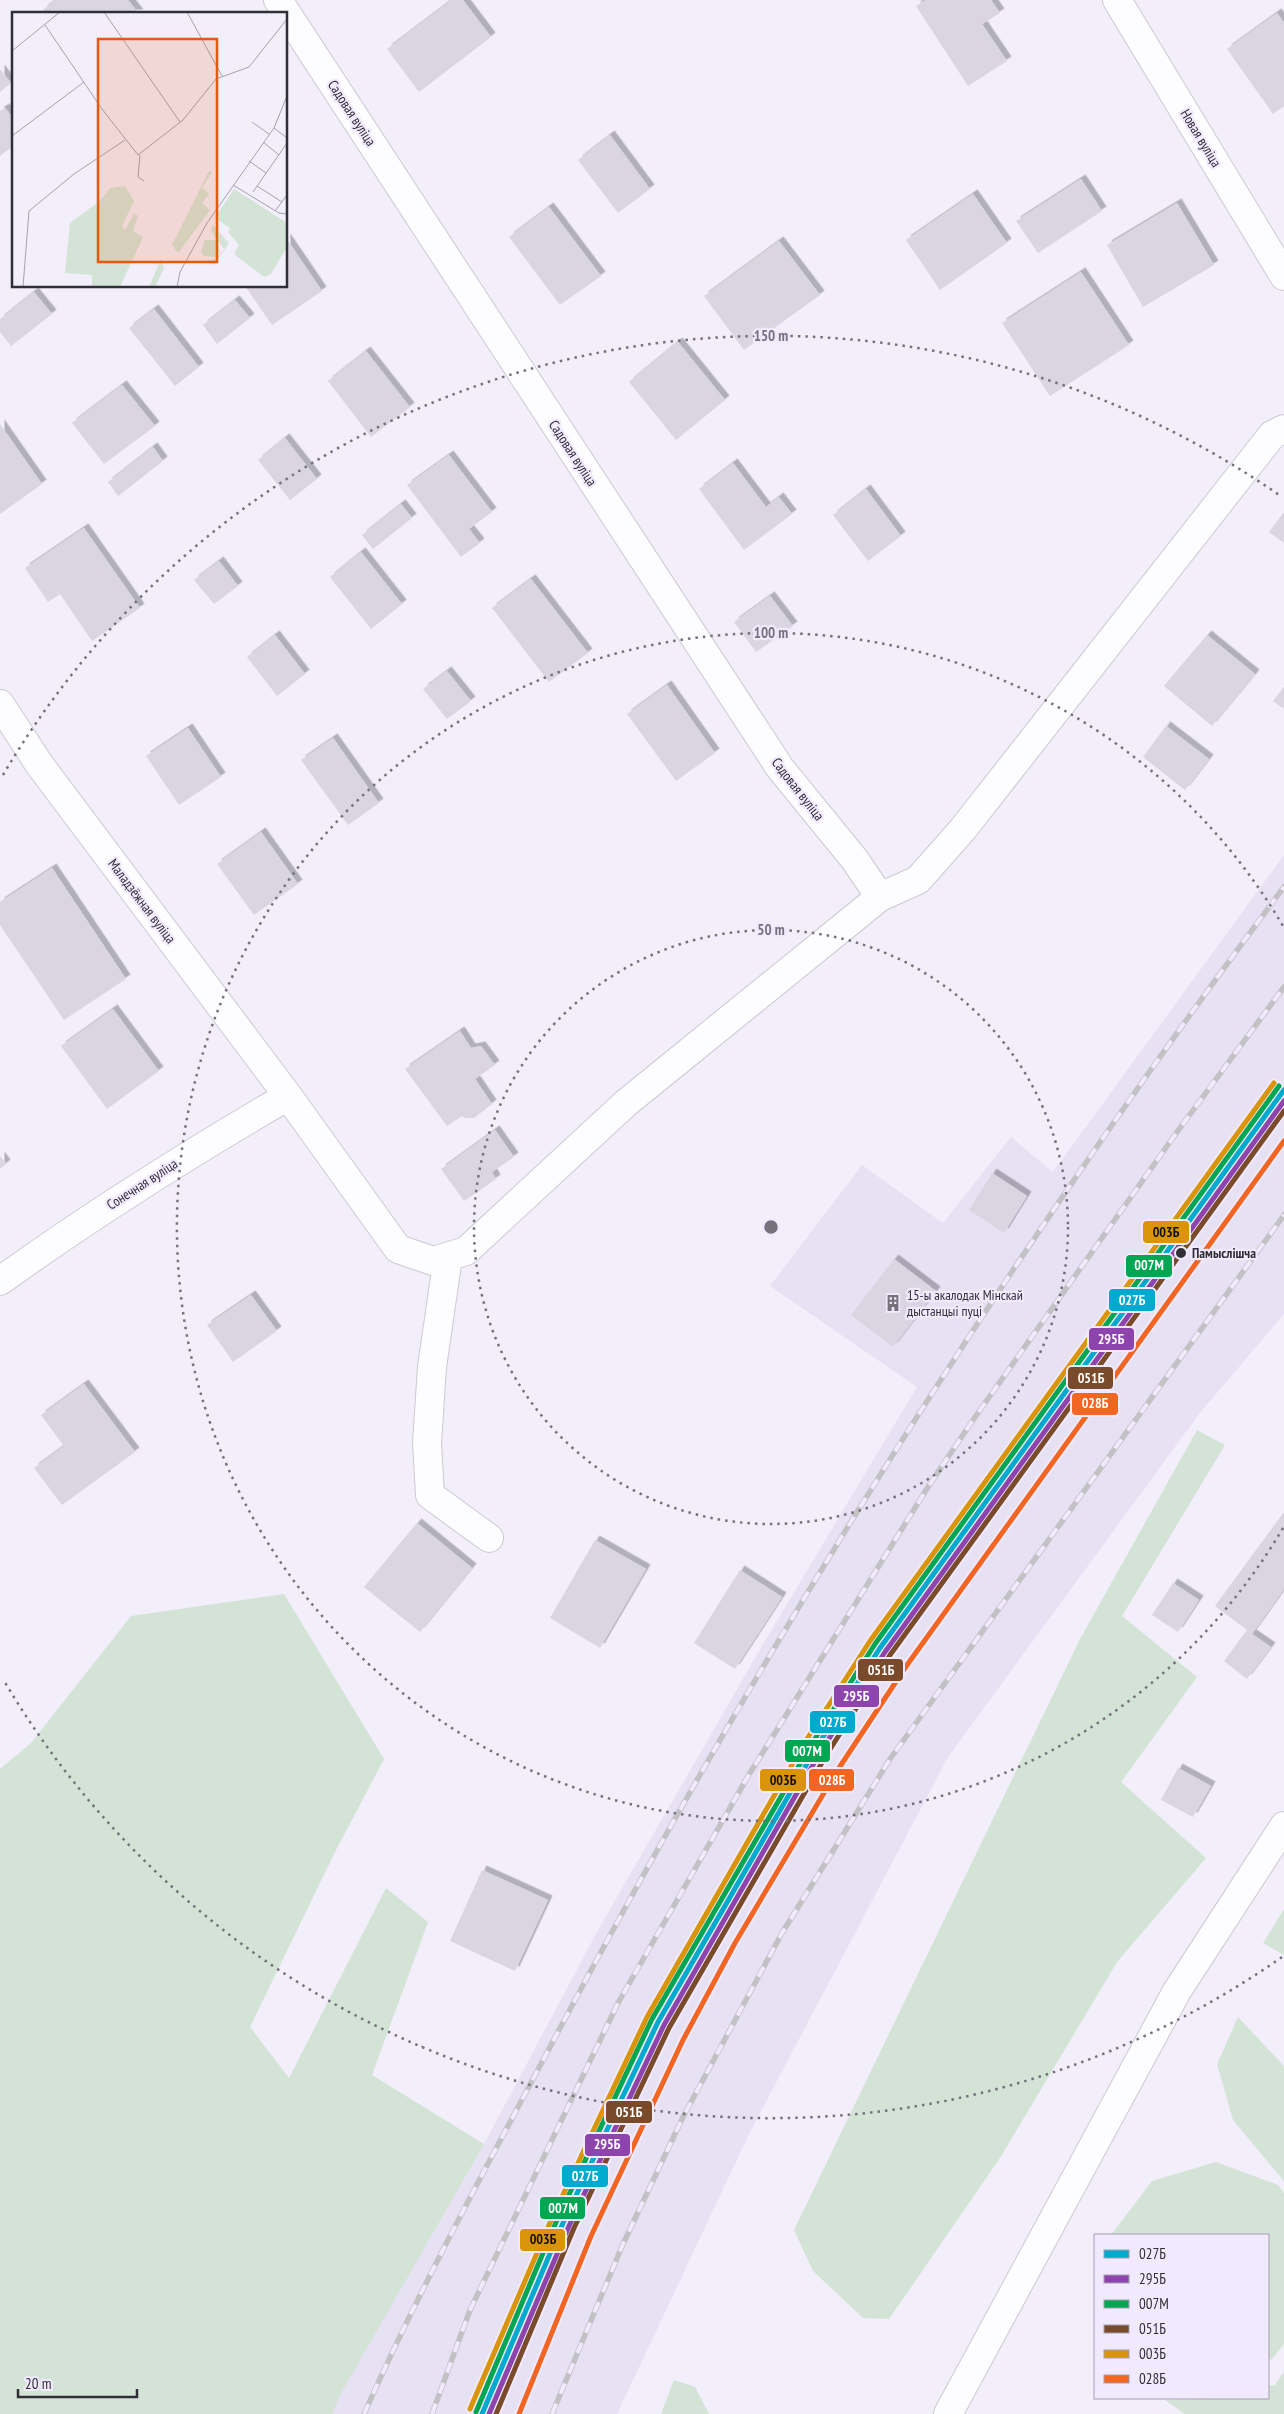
<svg xmlns="http://www.w3.org/2000/svg" width="1284" height="2414" font-family="'PT Sans Narrow',sans-serif">
<style>
.built{fill:#e7e1f4}
.green{fill:#d3e4d7}
.building{fill:#d9d5e1;filter:url(#shadow)}
.lines{fill:none;stroke-linecap:round;stroke-linejoin:round}
.minor-casing{stroke:#cdcad2;stroke-width:30}
.minor{stroke:#fdfcfe;stroke-width:28}
.rail-casing{stroke:#c2c1c4;stroke-width:5.5}
.rail{stroke:#f1eafe;stroke-width:4;stroke-dasharray:11;stroke-linecap:butt}
.rail-1-casing{stroke:#f1eafe;stroke-width:9}
.rail-2-casing{stroke:#f1eafe;stroke-width:9}
.rail-3-casing{stroke:#f1eafe;stroke-width:9}
.rail-4-casing{stroke:#f1eafe;stroke-width:9}
.rail-5-casing{stroke:#f1eafe;stroke-width:9}
.rail-6-casing{stroke:#f1eafe;stroke-width:9}
.rail-1{stroke:#00a9ce;stroke-width:5}
.rail-2{stroke:#8e44ad;stroke-width:5}
.rail-3{stroke:#00a651;stroke-width:5}
.rail-4{stroke:#7a4b2a;stroke-width:5}
.rail-5{stroke:#d99408;stroke-width:5}
.rail-6{stroke:#f26522;stroke-width:5}
.ring{fill:none;stroke:#75727b;stroke-width:2.5;stroke-dasharray:2.5 5}
.stop-dot{fill:#312f36;stroke:#f1eafe;stroke-width:2}
.labels{text-anchor:middle;stroke-width:4.5;stroke-linejoin:round;paint-order:stroke}
.street-label{font-size:14px;fill:#312f36;stroke:#f1eafe}
.stop-label{font-size:14px;font-weight:bold;fill:#312f36;stroke:#f1eafe;text-anchor:start}
.poi-label{font-size:14px;fill:#312f36;stroke:#f1eafe;text-anchor:start}
.inset-road{fill:none;stroke:#a5a2ac;stroke-width:1}
.view{fill:#e8590c;fill-opacity:0.15;stroke:#e8590c;stroke-width:2.5}
.inset-edge{fill:none;stroke:#312f36;stroke-width:2.5}
.centre{fill:#75727b;stroke:#f1eafe;stroke-width:2.5}
.ring-label{font-size:15px;text-anchor:middle;font-weight:bold;fill:#75727b;stroke:#f1eafe;stroke-width:4.5;stroke-linejoin:round;paint-order:stroke}
.line-badge{stroke:#f1eafe;stroke-width:2}
.badge-label{font-size:14px;text-anchor:middle;font-weight:bold;fill:#fff}
.pale-badge-label{font-size:14px;text-anchor:middle;font-weight:bold;fill:#111}
</style>
<defs>
<filter id="shadow"><feDropShadow dx="4.5" dy="-4.5" stdDeviation="0" flood-color="#0004"/></filter>
</defs>
<rect width="100%" height="100%" fill="#f2eefa"/>
<path class="built" d="M1284 855V1314L1199 1414 948 1757 750 2132 617 2414H276L484 2144 598 1930 766 1639 917 1387 770 1286 862 1165 943 1223 1011 1137 1053 1172Z"/>
<g class="green">
<path d="M1197 1430 1225 1445 1122 1616 1197 1677 1121 1782 1206 1858 1117 1962 1000 2158 889 2319 863 2318 813 2271 794 2230 1080 1639Z"/>
<path d="M284 1594 384 1759 335 1852 250 2027 289 2078 386 1888 428 1922 372 2075 484 2144 340 2395 332 2414H0V1769L31 1743 131 1616Z"/>
<path d="M1284 1909V1955L1263 1943Z"/>
<path d="M1238 2017 1284 2066V2181L1233 2120 1217 2064Z"/>
<path d="M1216 2162 1278 2185 1284 2193V2344L1272 2359 1268 2360V2235H1111L1152 2181Z"/>
<path d="M1284 2372V2414H1185L1165 2400 1268 2398V2386L1275 2385Z"/>
<path d="M674 2380 695 2387 709 2414H661Z"/>
</g>
<g class="building">
<path d="M56 0H128L139 14H46L43 10Z"/>
<path d="M452 0H463L491 37 419 92 387 49Z"/>
<path d="M926 0H991L1000 13 982 24 1007 61 968 86 916 6Z"/>
<path d="M1277 13 1284 23V106L1273 114 1227 49Z"/>
<path d="M0 69 11 83 0 92Z"/>
<path d="M5 108 14 119V145L0 156V111Z"/>
<path d="M610 135 650 189 618 213 578 160Z"/>
<path d="M1081 179 1102 211 1038 253 1016 221Z"/>
<path d="M973 194 1007 243 940 290 906 240Z"/>
<path d="M1177 203 1214 265 1143 307 1107 245Z"/>
<path d="M549 207 601 276 560 305 509 237Z"/>
<path d="M286 238 322 291 272 325 245 286H286Z"/>
<path d="M779 241 820 295 744 350 704 296Z"/>
<path d="M1081 272 1129 345 1050 396 1002 323Z"/>
<path d="M34 292 52 314 11 346 0 332V319Z"/>
<path d="M235 300 250 318 217 344 203 325Z"/>
<path d="M154 309 199 367 175 386 129 328Z"/>
<path d="M678 342 725 400 676 440 629 382Z"/>
<path d="M366 351 410 407 371 437 328 381Z"/>
<path d="M122 385 155 426 104 464 72 423Z"/>
<path d="M0 424 42 484 0 514Z"/>
<path d="M285 438 317 479 290 500 258 460Z"/>
<path d="M153 447 163 461 118 496 108 482Z"/>
<path d="M449 455 492 512 469 529 480 543 461 557 407 485Z"/>
<path d="M733 463 766 507 779 497 792 514 744 550 699 489Z"/>
<path d="M866 489 901 536 868 561 833 515Z"/>
<path d="M401 504 412 518 373 549 362 535Z"/>
<path d="M1284 512V543L1269 532Z"/>
<path d="M84 528 140 608 92 641 60 594 48 602 25 568Z"/>
<path d="M361 552 402 604 371 629 330 577Z"/>
<path d="M219 561 238 586 214 604 194 580Z"/>
<path d="M531 579 588 653 549 682 492 608Z"/>
<path d="M770 596 793 626 756 652 734 622Z"/>
<path d="M275 635 305 674 277 696 247 657Z"/>
<path d="M1207 635 1255 674 1212 726 1164 686Z"/>
<path d="M447 671 471 701 447 719 423 689Z"/>
<path d="M667 685 715 753 676 781 627 714Z"/>
<path d="M1284 687V709L1273 701Z"/>
<path d="M1166 726 1209 759 1185 790 1143 757Z"/>
<path d="M188 728 221 777 179 805 146 756Z"/>
<path d="M333 738 379 803 348 825 301 760Z"/>
<path d="M261 832 298 884 254 915 217 864Z"/>
<path d="M52 868 126 979 64 1020 0 925V902Z"/>
<path d="M113 1009 159 1071 107 1109 61 1046Z"/>
<path d="M460 1031 471 1048 481 1046 495 1065 475 1079 492 1104 474 1118H465L462 1116 447 1126 405 1069Z"/>
<path d="M495 1130 514 1157 492 1172 496 1179 464 1201 441 1169Z"/>
<path d="M0 1156 6 1164 0 1169Z"/>
<path d="M992 1173 1027 1196 1004 1233 969 1210Z"/>
<path d="M894 1259 936 1291 893 1347 851 1315Z"/>
<path d="M251 1295 277 1331 233 1362 207 1325Z"/>
<path d="M84 1384 135 1452 62 1505 34 1468 64 1446 41 1415Z"/>
<path d="M1284 1512V1589L1252 1634 1271 1647 1247 1679 1224 1661 1247 1630 1215 1606Z"/>
<path d="M417 1523 472 1568 420 1632 364 1587Z"/>
<path d="M595 1540 646 1569 600 1648 550 1618Z"/>
<path d="M740 1570 782 1597 735 1669 694 1643Z"/>
<path d="M1173 1583 1199 1600 1178 1632 1152 1615Z"/>
<path d="M1178 1768 1211 1786 1193 1817 1161 1800Z"/>
<path d="M482 1870 548 1900 515 1971 450 1941Z"/>
</g>
<g class="lines">
<g class="minor-casing">
<g id="minor">
<path d="M278 0 780 768 855 860 880 897"/>
<path d="M1117 0 1284 276"/>
<path d="M0 704 39 764 288 1096 398 1249 433 1261 466 1251 626 1103 880 897 918 880 963 829 1272 435 1284 429"/>
<path d="M448 1257 432 1367 427 1443 430 1495 489 1538"/>
<path d="M0 1281C93 1214 189 1154 288 1096"/>
<path d="M948 2414 1177 1991 1284 1826"/>
</g>
</g>
<use href="#minor" class="minor"/>
<g class="rail-casing">
<g id="rail">
<path d="M364 2414C422 2283 492 2157 559 2030 771 1631 1013 1249 1284 887"/>
<path d="M432 2414 470 2310 618 2003 750 1773 928 1487 973 1420 1177 1132 1284 987"/>
<path d="M552 2414 623 2244 683 2117 782 1933 890 1759 1284 1215"/>
</g>
</g>
<use href="#rail" class="rail"/>
<g class="rail-1-casing">
<path id="rail-1" d="M482 2414 563 2223 658 2022 816 1748 880 1648 1284 1090"/>
</g>
<g class="rail-2-casing">
<path id="rail-2" d="M489 2414 569 2226 664 2025 821 1751 885 1652 1284 1101"/>
</g>
<g class="rail-3-casing">
<path id="rail-3" d="M476 2412 557 2220 652 2019 811 1745 875 1644 1279 1086"/>
</g>
<g class="rail-4-casing">
<path id="rail-4" d="M496 2414 574 2228 669 2028 827 1754 890 1655 1284 1111"/>
</g>
<g class="rail-5-casing">
<path id="rail-5" d="M470 2409 552 2218 647 2017 805 1742 870 1641 1274 1083"/>
</g>
<g class="rail-6-casing">
<path id="rail-6" d="M519 2414 591 2236 683 2040 735 1943 837 1771 907 1665 1284 1141"/>
</g>
<use href="#rail-1" class="rail-1"/>
<use href="#rail-2" class="rail-2"/>
<use href="#rail-3" class="rail-3"/>
<use href="#rail-4" class="rail-4"/>
<use href="#rail-5" class="rail-5"/>
<use href="#rail-6" class="rail-6"/>
</g>
<g class="ring">
<circle cx="771" cy="1227" r="297"/>
<path d="M1283 1528A594 594 0 1 1 1283 926"/>
<path d="M1282 1957A891 891 0 0 1 3 1679M3 775A891 891 0 0 1 1282 497"/>
</g>
<defs>
<g id="building-bare" transform="scale(1.35)"><path d="M-4-6H4V6H1V3H-1V6H-4ZM-2.5-4.3h1.7v1.8h-1.7ZM.8-4.3h1.7v1.8H.8ZM-2.5-1h1.7V.8h-1.7ZM.8-1h1.7V.8H.8Z" fill="#75727b" stroke="#f1eafe" stroke-width="2.5" paint-order="stroke"/></g>
</defs>
<g fill-rule="evenodd">
<use href="#building-bare" x="893" y="1303"/>
</g>
<circle class="stop-dot" cx="1181" cy="1253" r="6"/>
<g class="labels">
<g class="street-label">
<text transform="translate(352 113) rotate(57)" y="5">Садовая вуліца</text>
<text transform="translate(1201 138) rotate(59)" y="5">Новая вуліца</text>
<text transform="translate(573 453) rotate(57)" y="5">Садовая вуліца</text>
<text transform="translate(798 789) rotate(52)" y="5">Садовая вуліца</text>
<text transform="translate(142 901) rotate(53)" y="5">Маладзёжная вуліца</text>
<text transform="translate(142 1184) rotate(-33)" y="5">Сонечная вуліца</text>
</g>
<g class="stop-label">
<text x="1192" y="1258">Памыслішча</text>
</g>
<g class="poi-label">
<text x="907" y="1300">15-ы акалодак Мінскай<tspan x="907" dy="16">дыстанцыі пуці</tspan></text>
</g>
</g>
<g transform="translate(12 12)">
<rect width="275" height="275" fill="#f2eefa"/>
<path d="M197 159 200 160 190 176 197 182 190 191 198 198 166 241 160 233ZM113 174 122 189 110 214 113 218 122 201 126 204 121 219 131 225 108 275H80V263L53 261 58 211 89 188 98 176ZM222 177 275 211V235L259 262 252 265 222 242 227 233 216 220 218 216 203 206ZM201 213 217 231 202 253 194 249 204 247 212 237 206 229 208 240 204 245 192 244 189 239 193 228H205L199 218ZM149 247 152 256 143 275H137Z" fill="#d3e4d7"/>
<path class="inset-road" d="M92 0 168 110M175 0 210 64M33 13 90 97 126 143 171 108 204 67 237 55 275 7M0 39 48 0M240 110 257 122M262 116 275 126M0 124 72 70M251 130 267 143M128 143 126 165 132 169M237 149 254 161M221 173 267 201 275 202M245 174 270 190M241 180 275 131M263 199 275 183M11 275 17 199 62 162 113 128M165 275 168 260 195 211 262 116 275 84"/>
<path class="view" d="M86 27H205V250H86Z"/>
<rect width="275" height="275" class="inset-edge"/>
</g>
<circle cx="771" cy="1227" r="8" class="centre"/>
<g class="ring-label">
<text x="771" y="341">150 m</text>
<text x="771" y="638">100 m</text>
<text x="771" y="935">50 m</text>
</g>
<g class="line-badge">
<rect x="1142" y="1220" width="48" height="24" rx="5" fill="#d99408"/>
<rect x="1125" y="1254" width="48" height="24" rx="5" fill="#00a651"/>
<rect x="1108" y="1288" width="48" height="24" rx="5" fill="#00a9ce"/>
<rect x="1088" y="1327" width="47" height="24" rx="5" fill="#8e44ad"/>
<rect x="1067" y="1366" width="47" height="24" rx="5" fill="#7a4b2a"/>
<rect x="1071" y="1392" width="48" height="24" rx="5" fill="#f26522"/>
<rect x="857" y="1658" width="47" height="24" rx="5" fill="#7a4b2a"/>
<rect x="833" y="1684" width="47" height="24" rx="5" fill="#8e44ad"/>
<rect x="809" y="1710" width="47" height="24" rx="5" fill="#00a9ce"/>
<rect x="784" y="1739" width="47" height="24" rx="5" fill="#00a651"/>
<rect x="808" y="1768" width="47" height="24" rx="5" fill="#f26522"/>
<rect x="759" y="1768" width="48" height="24" rx="5" fill="#d99408"/>
<rect x="605" y="2100" width="48" height="24" rx="5" fill="#7a4b2a"/>
<rect x="584" y="2133" width="47" height="24" rx="5" fill="#8e44ad"/>
<rect x="561" y="2164" width="48" height="24" rx="5" fill="#00a9ce"/>
<rect x="539" y="2196" width="47" height="24" rx="5" fill="#00a651"/>
<rect x="519" y="2228" width="47" height="24" rx="5" fill="#d99408"/>
</g>
<g class="badge-label">
<text x="1149" y="1270">007М</text>
<text x="1132" y="1305">027Б</text>
<text x="1111" y="1344">295Б</text>
<text x="1091" y="1383">051Б</text>
<text x="1095" y="1408">028Б</text>
<text x="881" y="1675">051Б</text>
<text x="856" y="1701">295Б</text>
<text x="833" y="1727">027Б</text>
<text x="807" y="1756">007М</text>
<text x="832" y="1785">028Б</text>
<text x="629" y="2117">051Б</text>
<text x="607" y="2149">295Б</text>
<text x="585" y="2181">027Б</text>
<text x="563" y="2213">007М</text>
</g>
<g class="pale-badge-label">
<text x="1166" y="1237">003Б</text>
<text x="783" y="1785">003Б</text>
<text x="543" y="2244">003Б</text>
</g>
<rect x="1094" y="2234" width="175" height="165" fill="#f1eafe" stroke="#a49fae"/>
<rect x="1104" y="2250" width="25" height="8" fill="#00a9ce" stroke="#a49fae"/>
<text x="1139" y="2259" font-size="15" fill="#312f36">027Б</text>
<rect x="1104" y="2275" width="25" height="8" fill="#8e44ad" stroke="#a49fae"/>
<text x="1139" y="2284" font-size="15" fill="#312f36">295Б</text>
<rect x="1104" y="2300" width="25" height="8" fill="#00a651" stroke="#a49fae"/>
<text x="1139" y="2309" font-size="15" fill="#312f36">007М</text>
<rect x="1104" y="2325" width="25" height="8" fill="#7a4b2a" stroke="#a49fae"/>
<text x="1139" y="2334" font-size="15" fill="#312f36">051Б</text>
<rect x="1104" y="2350" width="25" height="8" fill="#d99408" stroke="#a49fae"/>
<text x="1139" y="2359" font-size="15" fill="#312f36">003Б</text>
<rect x="1104" y="2375" width="25" height="8" fill="#f26522" stroke="#a49fae"/>
<text x="1139" y="2384" font-size="15" fill="#312f36">028Б</text>
<path d="M18 2389v8h119v-8" fill="none" stroke="#312f36" stroke-width="2.5"/>
<text x="25" y="2389" font-size="15" fill="#312f36" stroke="#f1eafe" stroke-width="4" paint-order="stroke">20 m</text>
</svg>
